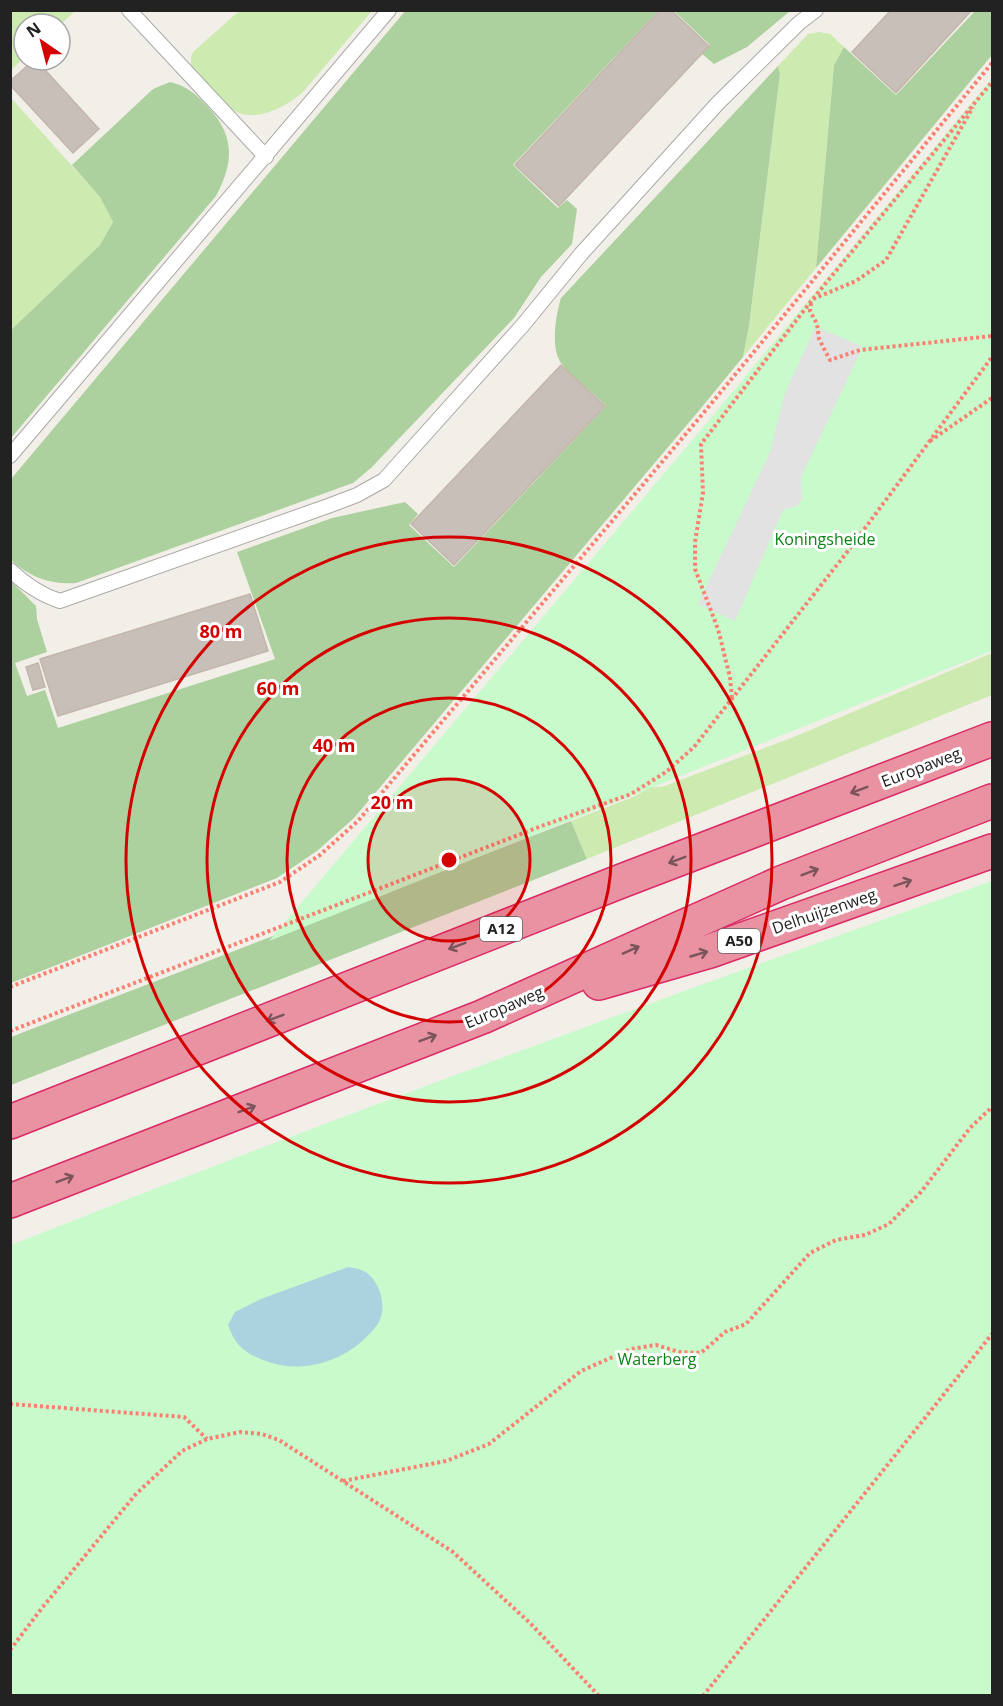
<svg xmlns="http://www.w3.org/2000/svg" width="1003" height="1706" font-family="'Open Sans',sans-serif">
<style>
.grass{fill:#cdebb0}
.forest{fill:#add19e}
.park{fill:#c8facc}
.parking{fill:#e2e2e2}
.water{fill:#aad3df}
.building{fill:#c7bfb8;stroke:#c4b6ab;stroke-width:1.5}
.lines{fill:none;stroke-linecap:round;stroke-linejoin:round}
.lane-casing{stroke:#a9a9a9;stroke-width:16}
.highway-casing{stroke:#dc2a67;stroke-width:36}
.path{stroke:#fa8072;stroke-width:4;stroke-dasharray:3 3;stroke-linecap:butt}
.lane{stroke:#fff;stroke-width:14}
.highway{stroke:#e892a2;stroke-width:33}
.oneway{stroke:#7b545c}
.ring{fill:none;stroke:#d40000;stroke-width:3}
.labels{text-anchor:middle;stroke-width:6;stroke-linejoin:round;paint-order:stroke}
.shield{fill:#fff;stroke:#646464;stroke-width:1.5}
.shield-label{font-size:15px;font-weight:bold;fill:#222}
.park-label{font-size:16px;fill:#0c8416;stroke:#fff}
.street-label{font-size:16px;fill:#222;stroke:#fff}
.centre{fill:#d40000;stroke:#fff;stroke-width:3}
.ring-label{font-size:18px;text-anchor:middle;font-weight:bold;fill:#d40000;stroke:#fff;stroke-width:6;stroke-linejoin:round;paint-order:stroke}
</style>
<rect width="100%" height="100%" fill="#f2efe9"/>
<g class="grass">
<path d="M11 10H75V11L60 25 24 24V58L11 70Z"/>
<path d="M239 11H372L302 93C284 108 251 126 229 107 223 102 218 95 212 90 205 82 196 74 191 65V56L194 51Z"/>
<path d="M819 32 830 34 844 47 834 65 816 268 743 357 749 326 780 74 778 66 808 34Z"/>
<path d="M11 98 100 197 113 222 100 245 11 330Z"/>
<path d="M992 653V695L587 859 571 821 633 797 651 787H662L796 736Z"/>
</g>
<g class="forest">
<path d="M406 10 658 11 513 165 558 208 567 200 577 209 572 244 541 277 514 318 371 468 353 483 76 583C51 585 29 577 11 560V479Z"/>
<path d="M674 11H790L747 47 714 64 702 54 710 45Z"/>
<path d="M975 11H992V55L816 268 834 65 844 47 896 95Z"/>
<path d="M778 66 780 74 749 326 743 357 697 413 354 818 317 851 277 878 11 983V581L36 606 37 619 47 652 15 663 27 696 45 690 58 728 275 659 237 552 332 518 405 502 418 514 409 525 454 567 606 406C593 392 571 377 561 363 550 347 556 314 561 298Z"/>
<path d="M170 82C187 86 196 94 208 107 235 136 234 162 216 196L11 438V330L100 245 113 222 100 197 72 165 153 89Z"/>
<path d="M571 821 587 859 11 1085V1037Z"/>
</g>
<g class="park">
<path d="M992 78V651L269 941 705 425Z"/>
<path d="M992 881V1695L11 1696V1245C336 1117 663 997 992 881Z"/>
</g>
<path class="parking" d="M819 328 861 346 860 353 801 477 802 500 797 506 783 510 735 621 698 604 770 452 785 393 814 330Z"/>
<path class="water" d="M348 1267C352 1268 357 1268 361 1270 380 1277 389 1309 377 1325 352 1359 306 1376 266 1361 245 1353 236 1347 228 1325L235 1312 261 1299Z"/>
<g class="building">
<path d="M660 10H671L709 46 559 206 515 165Z"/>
<path d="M891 10H972L896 93 852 52Z"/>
<path d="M34 60H36L99 129 73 153 10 85V81Z"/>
<path d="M561 365 605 406 454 565 411 524Z"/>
<path d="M250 594 268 651 58 716 40 659Z"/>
<path d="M38 663 45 687 33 690 26 667Z"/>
</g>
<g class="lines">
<g class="lane-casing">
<g id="lane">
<path d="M129 10 266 157"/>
<path d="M10 456 389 10"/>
<path d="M10 570C25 584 41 595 60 601L328 506 357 495 384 480 523 325 581 254 718 103 799 23 816 10"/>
</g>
</g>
<g class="highway-casing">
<g id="highway">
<path d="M599 983 710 951 992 851"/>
<path d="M10 1122 624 880 992 739"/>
<path d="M10 1201 482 1017 781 883 992 801"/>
</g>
</g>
<g class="path">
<path d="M813 299 856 281 886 260 973 107"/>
<path d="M811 303 810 311 817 324 819 339 830 360 860 350 992 336"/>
<path d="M930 441 992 398"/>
<path d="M732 698 730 677 718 629 695 569V542L703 493 701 444 812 300 992 82"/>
<path d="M10 987 280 882 320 855 358 821 701 416 992 63"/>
<path d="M10 1031 539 827 631 794 666 772 694 747 851 547 992 357"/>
<path d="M10 1404 184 1417 207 1439"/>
<path d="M343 1481 446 1461 489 1444 581 1371 631 1349 656 1345 679 1352 701 1353 725 1332 746 1324 810 1253 836 1240 865 1235 889 1224 921 1192 970 1128 992 1107"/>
<path d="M10 1650 42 1608 136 1494 182 1451 207 1439 240 1432 262 1434 279 1440 453 1552 531 1624 599 1696"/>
<path d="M703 1696 992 1334"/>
</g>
<use href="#lane" class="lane"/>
<use href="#highway" class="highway"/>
</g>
<defs><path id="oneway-shaft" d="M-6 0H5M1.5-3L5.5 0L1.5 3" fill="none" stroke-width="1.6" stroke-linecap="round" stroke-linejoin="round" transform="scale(1.5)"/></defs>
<g class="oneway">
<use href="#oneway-shaft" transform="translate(859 790) rotate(159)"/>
<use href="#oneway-shaft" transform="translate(677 860) rotate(159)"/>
<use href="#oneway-shaft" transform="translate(810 872) rotate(-21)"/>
<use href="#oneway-shaft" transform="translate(903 883) rotate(-19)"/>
<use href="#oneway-shaft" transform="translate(457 946) rotate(159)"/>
<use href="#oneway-shaft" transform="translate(631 950) rotate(-24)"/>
<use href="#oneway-shaft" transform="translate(699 954) rotate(-16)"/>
<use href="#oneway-shaft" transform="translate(275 1018) rotate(159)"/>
<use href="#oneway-shaft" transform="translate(428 1038) rotate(-21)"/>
<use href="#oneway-shaft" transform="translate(247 1109) rotate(-21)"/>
<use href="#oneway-shaft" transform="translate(65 1179) rotate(-21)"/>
</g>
<circle cx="449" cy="860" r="81" fill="#d40000" fill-opacity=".12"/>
<g class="ring">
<circle cx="449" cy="860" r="81"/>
<circle cx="449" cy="860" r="162"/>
<circle cx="449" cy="860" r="242"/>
<circle cx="449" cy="860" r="323"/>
</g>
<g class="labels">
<g class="shield">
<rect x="480" y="917" width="42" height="24" rx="4.5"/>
<rect x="718" y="929" width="42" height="24" rx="4.5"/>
</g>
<g class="shield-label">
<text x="501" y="934">A12</text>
<text x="739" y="946">A50</text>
</g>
<g class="park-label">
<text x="825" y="545">Koningsheide</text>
<text x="657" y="1365">Waterberg</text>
</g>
<g class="street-label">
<text transform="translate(921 767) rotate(-21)" y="6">Europaweg</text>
<text transform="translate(824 911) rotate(-19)" y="6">Delhuijzenweg</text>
<text transform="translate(504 1007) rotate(-23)" y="6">Europaweg</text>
</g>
</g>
<circle cx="449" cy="860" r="9" class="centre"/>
<g class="ring-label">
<text x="221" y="638">80 m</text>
<text x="278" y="695">60 m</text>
<text x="334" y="752">40 m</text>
<text x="392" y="809">20 m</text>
</g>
<rect width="1003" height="1706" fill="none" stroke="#222222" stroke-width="24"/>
<g transform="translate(42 42) rotate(325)"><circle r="28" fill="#ffffff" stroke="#a7a7a7" stroke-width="1.5"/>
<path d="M0-4.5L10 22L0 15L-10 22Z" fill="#d40000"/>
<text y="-9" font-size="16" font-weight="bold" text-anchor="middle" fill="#222222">N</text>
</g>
</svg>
